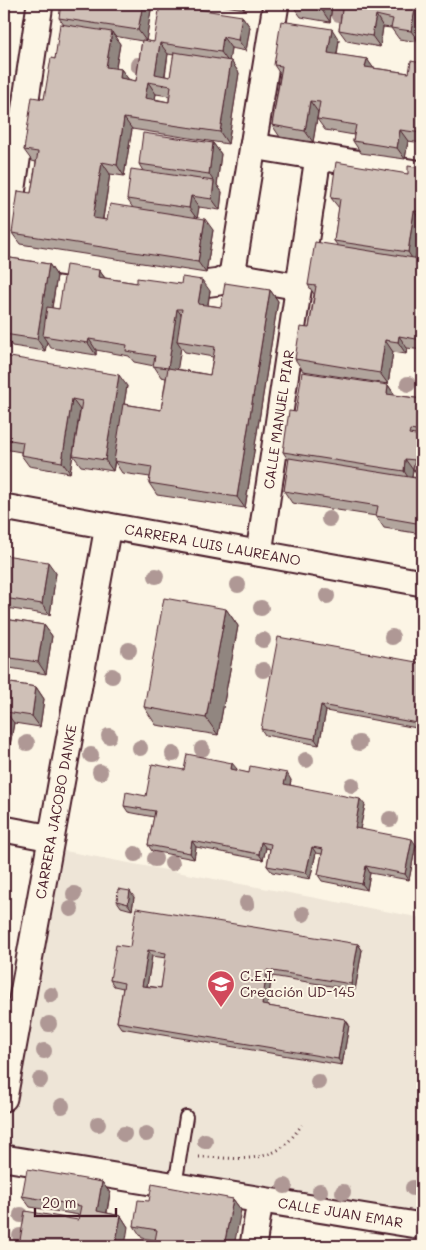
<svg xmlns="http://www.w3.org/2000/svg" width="426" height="1250" font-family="Mali,sans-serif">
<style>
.built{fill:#eee5d7}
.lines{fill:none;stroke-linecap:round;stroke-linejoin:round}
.service-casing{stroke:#4a1f2b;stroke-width:16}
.minor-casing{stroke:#4a1f2b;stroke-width:29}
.path{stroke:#4a1f2b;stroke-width:3;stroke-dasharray:1 4;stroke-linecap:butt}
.service{stroke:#fcf5e5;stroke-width:12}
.minor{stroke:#fcf5e5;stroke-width:25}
.tree{fill:#af9895}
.wall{fill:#b2a59d;stroke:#4a1f2b;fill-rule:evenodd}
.shaded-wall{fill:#918680;stroke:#4a1f2b}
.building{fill:#cfc0b7;stroke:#4a1f2b;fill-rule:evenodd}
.labels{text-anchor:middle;stroke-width:4;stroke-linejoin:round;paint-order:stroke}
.street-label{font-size:14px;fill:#4a1f2b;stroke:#fcf5e5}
.poi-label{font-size:14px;fill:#4a1f2b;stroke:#fcf5e5;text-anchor:start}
</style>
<rect width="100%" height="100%" fill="#fcf5e5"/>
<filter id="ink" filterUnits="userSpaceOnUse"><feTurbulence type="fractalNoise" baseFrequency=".02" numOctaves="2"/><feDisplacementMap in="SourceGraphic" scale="10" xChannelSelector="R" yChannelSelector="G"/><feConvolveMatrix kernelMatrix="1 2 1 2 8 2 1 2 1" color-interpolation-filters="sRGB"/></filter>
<g filter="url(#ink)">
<path class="built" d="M49 848 422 918V1226L4 1158V1098Z"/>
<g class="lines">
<g class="service-casing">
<path id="service" d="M175 1186 186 1117"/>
</g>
<g class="minor-casing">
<g id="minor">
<path d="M253 146 422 174"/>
<path d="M5 241 40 4"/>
<path d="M5 241 12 253 19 256 204 284 219 282 232 275"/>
<path d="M232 275 276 4"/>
<path d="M232 275 299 287"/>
<path id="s1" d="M4 507 422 583"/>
<path id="s2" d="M259 553 318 157"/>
<path d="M4 829 51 838"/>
<path id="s3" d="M4 1098 108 526"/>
<path id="s4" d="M4 1158 422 1226"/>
<path d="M253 1246 260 1200"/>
</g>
</g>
<path class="path" d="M199 1157C225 1157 257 1164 281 1148 289 1143 296 1132 302 1125"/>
<use href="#service" class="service"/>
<use href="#minor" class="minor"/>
</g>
<g class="tree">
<circle cx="339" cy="14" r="8"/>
<circle cx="138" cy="65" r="8"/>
<circle cx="408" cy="384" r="8"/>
<circle cx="329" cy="519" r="8"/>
<circle cx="156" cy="576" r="8"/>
<circle cx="238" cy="585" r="8"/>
<circle cx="327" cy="596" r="8"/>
<circle cx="261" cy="608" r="8"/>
<circle cx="392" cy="637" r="8"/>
<circle cx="263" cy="640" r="8"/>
<circle cx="129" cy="650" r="8"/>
<circle cx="263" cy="670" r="8"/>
<circle cx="112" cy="676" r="8"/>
<circle cx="109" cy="736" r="8"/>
<circle cx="27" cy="743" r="8"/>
<circle cx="359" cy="743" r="8"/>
<circle cx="140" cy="748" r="8"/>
<circle cx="202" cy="749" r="8"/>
<circle cx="173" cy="754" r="8"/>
<circle cx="91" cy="755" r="8"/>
<circle cx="306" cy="760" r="8"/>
<circle cx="100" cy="772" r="8"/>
<circle cx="352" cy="785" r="8"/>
<circle cx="390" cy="819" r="8"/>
<circle cx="135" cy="854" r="8"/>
<circle cx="155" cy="859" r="8"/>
<circle cx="172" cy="863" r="8"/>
<circle cx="74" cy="894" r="8"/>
<circle cx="247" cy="903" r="8"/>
<circle cx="71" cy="909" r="8"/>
<circle cx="303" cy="914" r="8"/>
<circle cx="51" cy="995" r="8"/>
<circle cx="49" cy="1024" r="8"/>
<circle cx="44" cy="1051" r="8"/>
<circle cx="40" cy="1080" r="8"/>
<circle cx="318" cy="1082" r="8"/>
<circle cx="62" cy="1106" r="8"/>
<circle cx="98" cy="1124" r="8"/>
<circle cx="124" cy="1134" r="8"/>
<circle cx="146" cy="1134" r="8"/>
<circle cx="205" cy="1141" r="8"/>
<circle cx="285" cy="1186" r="8"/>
<circle cx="413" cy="1188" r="8"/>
<circle cx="320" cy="1191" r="8"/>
<circle cx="343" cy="1192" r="8"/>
<circle cx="21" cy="1215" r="8"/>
<circle cx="20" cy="1236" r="8"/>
</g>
<g class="wall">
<path d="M152 4 146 41 154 42 242 16 250 27 246 51 231 48 229 61H231L239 73 228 144 132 129 124 176 110 174 103 219 107 220 133 208 127 199 143 171 139 164 213 143 221 154 217 185 222 192 220 210 199 207 197 218 213 230 206 273 20 244 12 233 31 193 36 162 32 161 24 150 44 99 64 25 59 18ZM114 36 142 41 136 81 128 79 121 69 116 68 120 44ZM168 54 174 55 170 77 165 76ZM156 94 169 96V102L155 99Z"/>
<path d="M213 4H245L244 9Z"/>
<path d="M293 4H332L330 22 301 17 293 6Z"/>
<path d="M343 4H422V30L421 28 419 42 399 39 391 28 383 27 380 47 347 41 339 30Z"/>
<path d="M339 40 337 55 367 59 373 68 409 73 422 63V143L408 141 405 159 361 153 353 141 354 135 325 130 317 119 318 112 313 142 280 137 272 125 280 74 274 65Z"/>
<path d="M422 168V222L416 258 420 259 422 263V350L407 348 406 354 393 352 388 384 303 371 295 359 309 328 314 294 308 285 338 246 334 241 339 208 331 198 408 174Z"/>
<path d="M4 257 49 264 57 276 52 308 59 309 99 270 105 278 137 283 210 291 208 305 221 307 270 290 278 301 245 508 157 495 149 483 150 477 122 473 115 462 113 471 81 466 73 455 78 422 70 473 29 466 21 455V452L4 449V350L9 357 127 386 124 404 161 410 166 378 161 377 154 366 134 362 129 356 96 350V355L51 348 47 342 45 351 12 346 4 334 5 329 4 328ZM181 347 185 352 213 357 210 375 177 369Z"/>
<path d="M388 385 395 395 422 399V397V534L384 528 376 516 292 503 284 491 289 461 283 452 296 412ZM413 470H414L420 478 412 477Z"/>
<path d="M4 561 56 573 50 615 6 608 4 619 44 625 52 636 46 674 4 667Z"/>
<path d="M226 609 238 626 218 735 156 725 144 707Z"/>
<path d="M422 663V729L326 711 319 745 265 735 261 729Z"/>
<path d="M4 682 36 687 44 699 40 727 14 723 10 745 4 744Z"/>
<path d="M237 769 236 771 249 773 291 780 290 785 365 805 360 829 416 845 409 880 370 873 367 890 322 881 318 875 322 854 316 853 310 879 272 872 267 866 270 849 266 848 263 860 196 847 194 859 152 851 148 845 154 817 128 812 124 806 146 796 184 770Z"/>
<path d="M134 897 132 910 121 907 117 901Z"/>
<path d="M358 944 362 950 355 990 272 976 267 1006 345 1019 349 1025 342 1065 121 1028 117 1022 123 988 114 986 110 980 130 947ZM152 956 166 958 161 988 147 986Z"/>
<path d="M102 1182 110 1193 107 1213 121 1216 128 1227 78 1220 79 1215 30 1207 22 1196Z"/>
<path d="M233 1199 241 1210 155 1240 142 1238 134 1226 149 1201Z"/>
</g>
<g class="shaded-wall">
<path d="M143 4H152L146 41 138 30Z"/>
<path d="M241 4H245L244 9Z"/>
<path d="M323 4H332L330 22 322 10Z"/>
<path d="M416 4H422V23L420 27 421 28 419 42 411 31Z"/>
<path d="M376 15 383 27 380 47 372 36Z"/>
<path d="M242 16 250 27 246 51 238 40Z"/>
<path d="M332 29 339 40 335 65 328 53Z"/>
<path d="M112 32 120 44 114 78 106 67Z"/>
<path d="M223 37 231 48 229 63 221 52Z"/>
<path d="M4 40 8 46 4 72Z"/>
<path d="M160 43 168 54 163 86 155 74Z"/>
<path d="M367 59 375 70 365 67Z"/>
<path d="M231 61 239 73 228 144 220 132Z"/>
<path d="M121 69 129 80 120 78Z"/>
<path d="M148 82 156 94 153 109 145 98Z"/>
<path d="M310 101 318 112 313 142 305 131Z"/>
<path d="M124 118 132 129 124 176 117 165Z"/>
<path d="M400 130 408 141 405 159 397 148Z"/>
<path d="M213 143 221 154 217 185 222 192 220 210 212 199 214 182 209 174Z"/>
<path d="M102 162 110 174 101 229 93 218Z"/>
<path d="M191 196 199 207 197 219 189 208Z"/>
<path d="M414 211 422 222 415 263 408 252Z"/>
<path d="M205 219 213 230 206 273 198 262Z"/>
<path d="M420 259 422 263V274L418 268Z"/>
<path d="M49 264 57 276 47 337 43 336 47 342 45 351 37 339Z"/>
<path d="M99 270 107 281 98 277Z"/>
<path d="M202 280 210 291 206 315 198 304Z"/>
<path d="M270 290 278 301 245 508 237 497Z"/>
<path d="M177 309 185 320 177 341 181 347 176 379 168 368Z"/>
<path d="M399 336 407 348 406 354 398 342Z"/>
<path d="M89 339 96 350V355L88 343Z"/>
<path d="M385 340 393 352 388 384 380 373Z"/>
<path d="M4 350 10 358 4 361Z"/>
<path d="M119 375 127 386 113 471 105 460Z"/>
<path d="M388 385 396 397 387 394Z"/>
<path d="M72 399 80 410 70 473 62 462Z"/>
<path d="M405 459 413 470 411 482 404 471Z"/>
<path d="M48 562 56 573 50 615 42 604Z"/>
<path d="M4 605 6 608 4 623Z"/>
<path d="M226 609 238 626 218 735 206 718Z"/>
<path d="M44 625 52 636 46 674 38 662Z"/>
<path d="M36 687 44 699 40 727 32 716Z"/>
<path d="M321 705 326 711 319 745 315 739Z"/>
<path d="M6 712 14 723 10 745 4 736V724Z"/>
<path d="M232 763 237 769 235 776 231 769Z"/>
<path d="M287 773 291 780 289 790 284 784Z"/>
<path d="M360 799 365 805 359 834 355 828Z"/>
<path d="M412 839 416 845 409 880 405 874Z"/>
<path d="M192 841 196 847 194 859 190 853Z"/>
<path d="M261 842 266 848 263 860 259 854Z"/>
<path d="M312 847 316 853 310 879 306 873Z"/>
<path d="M366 866 370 873 367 890 362 884Z"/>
<path d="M130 891 134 897 132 910 128 904Z"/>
<path d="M358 944 362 950 355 990 351 984Z"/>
<path d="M148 950 152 956 146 992 142 986Z"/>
<path d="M267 970 272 976 266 1012 262 1005Z"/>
<path d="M345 1019 349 1025 342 1065 338 1059Z"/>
<path d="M102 1182 110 1193 105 1222 97 1211Z"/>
<path d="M233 1199 241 1210 234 1246H224Z"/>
<path d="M121 1216 128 1227 125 1246H115Z"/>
</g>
<g class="building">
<path d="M61 4H143L138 30 59 18Z"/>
<path d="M160 4H165L242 16 238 40 223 37 221 52 160 43 155 74 170 77 174 52 231 61 220 132 124 118 117 165 102 162 93 218 107 220 110 204 205 219 198 262 12 233 18 191 31 193 38 152 24 150 32 97 44 99 51 58 55 59 60 24 112 32 106 67 121 69 120 78 136 81 142 40 154 42ZM148 82 171 86 169 102 145 98Z"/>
<path d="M293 4H323L322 10 293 6Z"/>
<path d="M343 4H416L411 31 391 28 393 19 376 15 372 36 339 30Z"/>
<path d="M422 13V27H420Z"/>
<path d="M281 21 332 29 328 53 367 59 365 67 409 73 411 61 422 63V133L400 130 397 148 353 141 356 125 317 119 320 102 310 101 305 131 272 125 282 66 274 65Z"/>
<path d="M143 133 213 143 209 174 139 164Z"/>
<path d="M336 162 408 174V166L422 168V212L414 211 408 252 334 241 340 199 331 198Z"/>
<path d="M131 169 214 181 212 199 191 196 189 208 127 199Z"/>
<path d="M315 242 420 259 418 268H422V340L399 336 398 342 385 340 380 373 295 359 300 327 309 328 316 286 308 285Z"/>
<path d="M422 242V259H420Z"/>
<path d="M4 257 49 264 37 339 4 334 6 319 4 318Z"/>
<path d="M66 265 99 270 98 277 137 283V278L181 284 182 277 202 280 198 304 221 307 225 283 270 290 237 497 149 483 152 467 114 461 123 404 161 410 168 368 210 375 215 347 177 341 182 309H177L168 368 153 366 155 356 126 351 127 345 89 339 88 343 43 336 47 307 59 309Z"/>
<path d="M4 356 119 375 105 460 73 455 82 401 72 399 62 462 21 455 23 442 4 439Z"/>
<path d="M302 372 388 385 387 394 422 399V397V432L410 430 409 434 422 436V471L413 469 415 460 405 459 404 471 283 452 289 411 296 412Z"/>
<path d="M289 458 422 479V524L376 516 378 506 284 491Z"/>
<path d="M5 555 48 562 42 604 4 598V561Z"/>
<path d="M164 598 226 609 206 718 144 707Z"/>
<path d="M4 619 44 625 38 662 4 657Z"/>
<path d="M278 637 422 663V724L321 705 315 739 261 729Z"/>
<path d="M4 682 36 687 32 716 6 712 4 724Z"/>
<path d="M187 754 232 763 231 769 249 773 250 766 287 773 284 784 360 799 355 828 412 839 405 874 366 866 362 884 318 875 323 849 312 847 306 873 267 866 271 844 261 842 259 854 192 841 190 853 148 845 155 811 124 806 126 792 146 796 152 764 184 770Z"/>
<path d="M118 889 130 891 128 904 117 901Z"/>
<path d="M136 908 358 944 351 984 267 970 262 1005 345 1019 338 1059 117 1022 124 983 110 980 116 945 130 947ZM148 950 166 953 161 988 142 986Z"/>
<path d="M27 1169 102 1182 97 1211 121 1216 115 1246H19L25 1211 78 1220 81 1206 22 1196Z"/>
<path d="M152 1184 233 1199 224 1246H154L157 1230 134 1226 138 1200 149 1201Z"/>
</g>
</g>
<defs>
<g id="school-pin" transform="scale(1.4375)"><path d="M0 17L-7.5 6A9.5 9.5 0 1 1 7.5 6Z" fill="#d1495b" stroke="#fcf5e5"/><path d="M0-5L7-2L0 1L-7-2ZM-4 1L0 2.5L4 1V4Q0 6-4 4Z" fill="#fff"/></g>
</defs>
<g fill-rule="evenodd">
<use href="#school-pin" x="221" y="984"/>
</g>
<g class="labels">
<g class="street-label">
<text dy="5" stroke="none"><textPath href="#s2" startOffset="135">CALLE MANUEL PIAR</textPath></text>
<text dy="5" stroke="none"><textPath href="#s1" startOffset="212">CARRERA LUIS LAUREANO</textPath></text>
<text dy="5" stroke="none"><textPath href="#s3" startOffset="291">CARRERA JACOBO DANKE</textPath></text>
<text dy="5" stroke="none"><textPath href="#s4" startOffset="341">CALLE JUAN EMAR</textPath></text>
</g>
<g class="poi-label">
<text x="240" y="981">C.E.I.<tspan x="240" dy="16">Creación UD-145</tspan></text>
</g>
</g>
<rect width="426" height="1250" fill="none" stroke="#fcf5e5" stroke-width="20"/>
<rect x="10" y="10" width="406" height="1230" fill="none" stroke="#4a1f2b" stroke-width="2" filter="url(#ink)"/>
<path d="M35 1208v8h81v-8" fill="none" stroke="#4a1f2b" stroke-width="2.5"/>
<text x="42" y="1208" font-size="15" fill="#4a1f2b" stroke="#fcf5e5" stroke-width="4" paint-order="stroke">20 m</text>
</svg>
